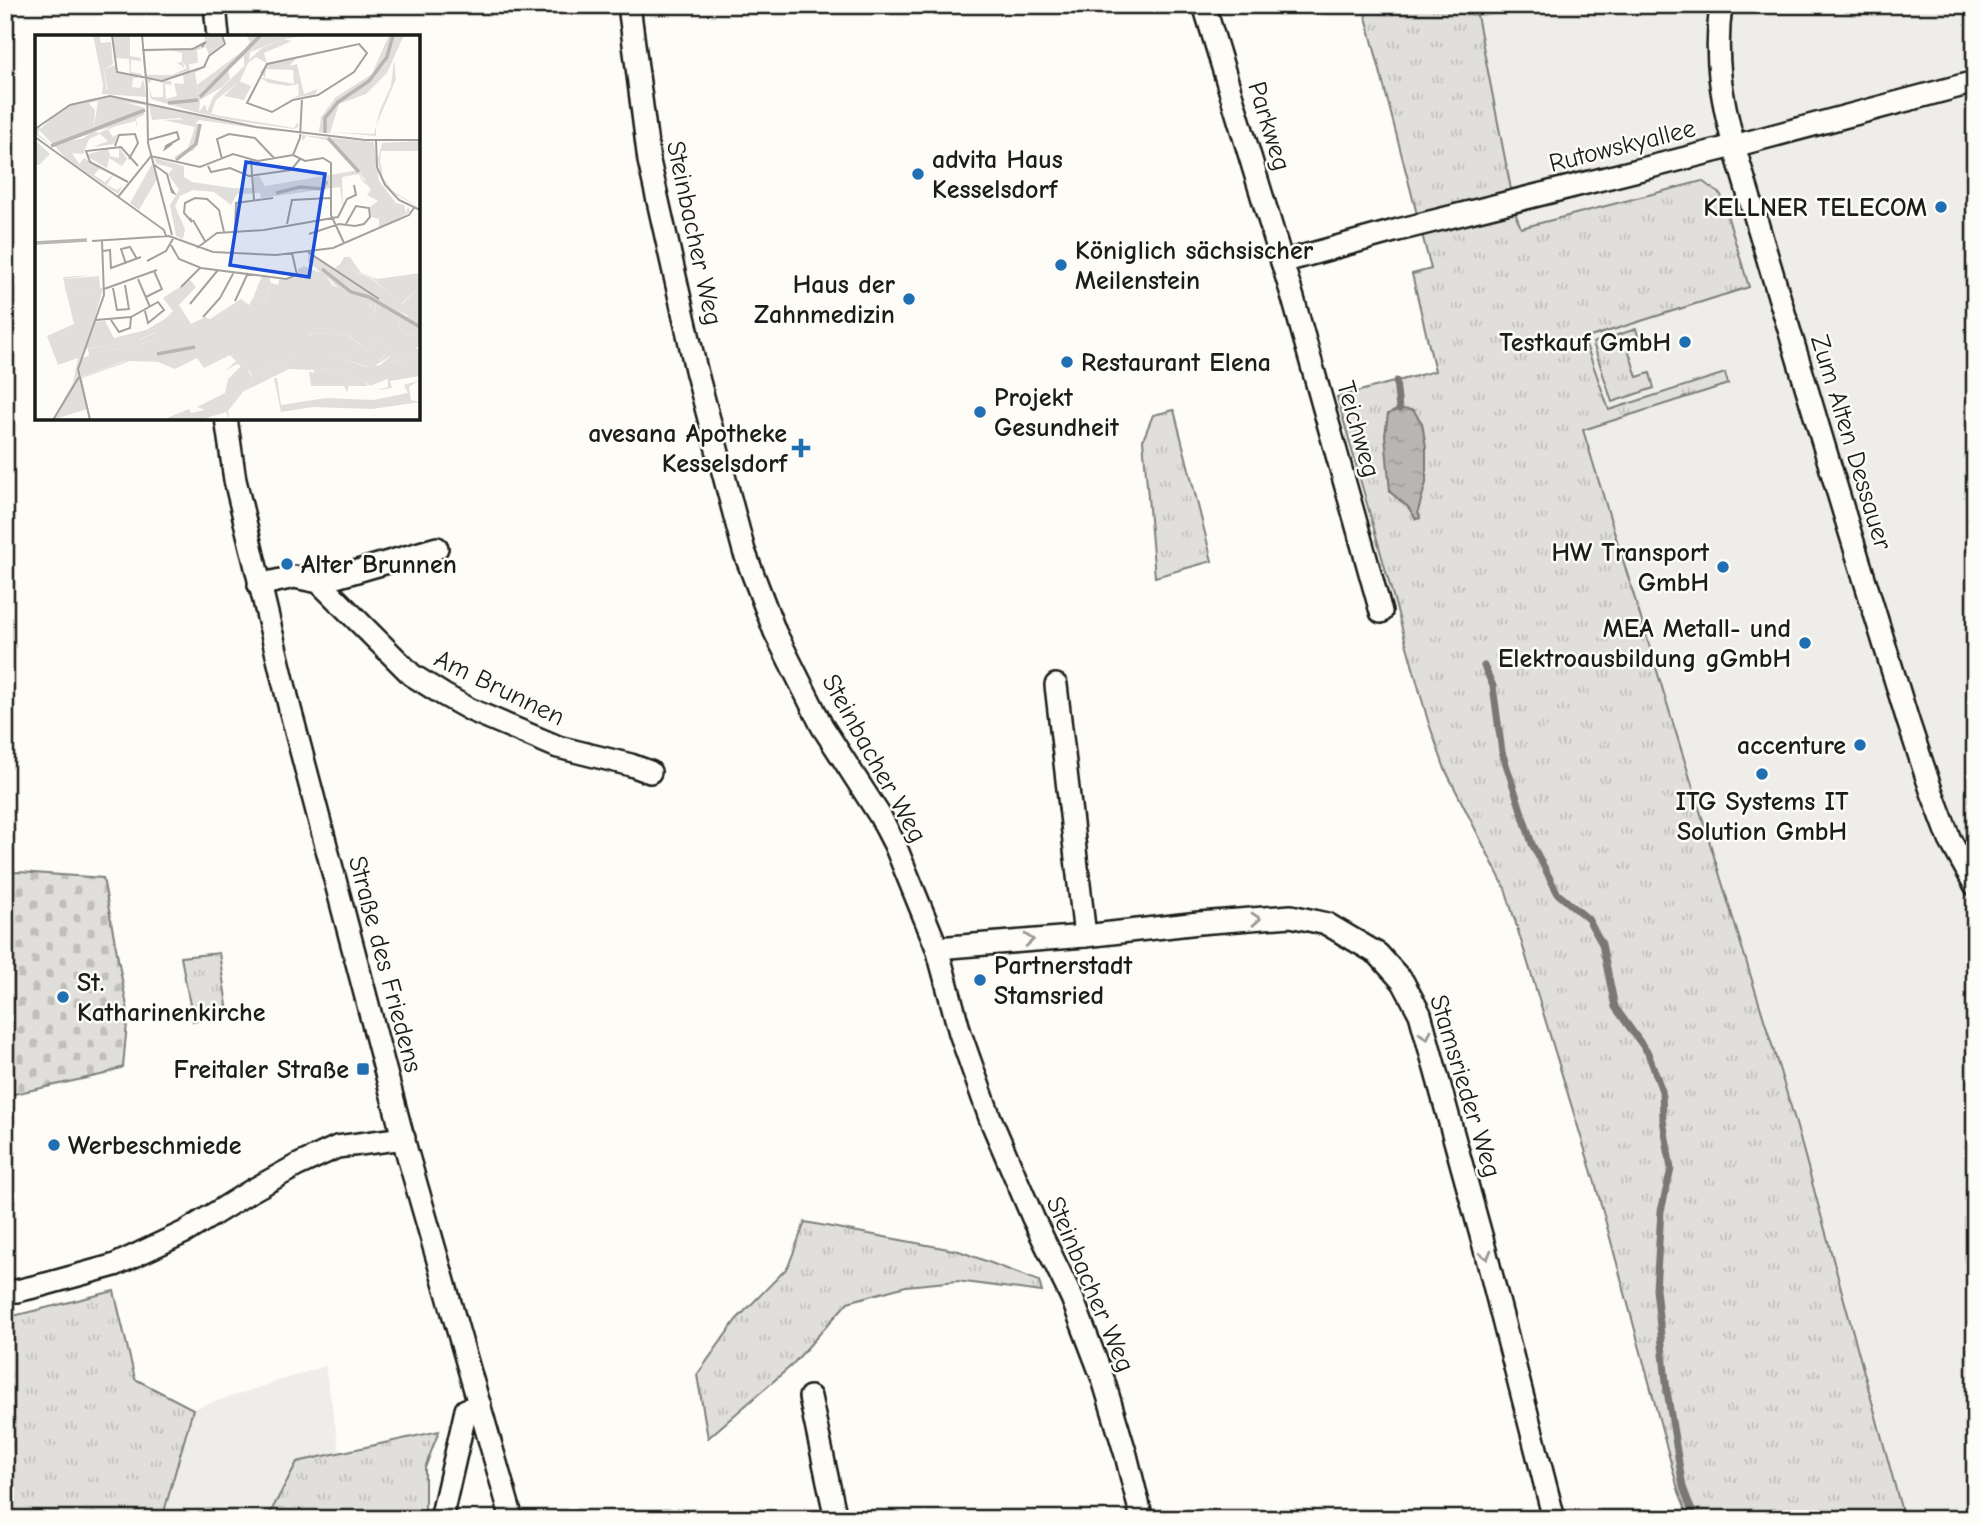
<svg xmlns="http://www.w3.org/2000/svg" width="1980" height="1524" font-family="'Comic Neue',sans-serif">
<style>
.built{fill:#eeede9}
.grass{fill:url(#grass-tufts);stroke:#7e7e7c;stroke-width:2}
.cemetery{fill:url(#cemetery-stones);stroke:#7e7e7c;stroke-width:2}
.water{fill:url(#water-ripples);stroke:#797876;stroke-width:2}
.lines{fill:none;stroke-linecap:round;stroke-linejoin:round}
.stream{stroke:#797876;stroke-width:7}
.minor-casing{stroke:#1c1c1c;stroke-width:26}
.minor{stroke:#fdfcf7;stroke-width:21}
.oneway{stroke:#989794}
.poi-dot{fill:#1f6fb2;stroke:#fdfcf7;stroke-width:2.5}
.labels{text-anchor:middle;stroke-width:5;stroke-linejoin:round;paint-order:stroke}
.street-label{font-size:26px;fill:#1c1c1c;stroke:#fdfcf7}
.poi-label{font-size:26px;font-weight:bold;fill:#1c1c1c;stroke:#fdfcf7;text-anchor:start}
.inset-river{fill:none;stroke:#b7b6b2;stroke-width:3.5}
.inset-road{fill:none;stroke:#a3a29f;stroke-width:2}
.view{fill:#1d4ed8;fill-opacity:0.15;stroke:#1d4ed8;stroke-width:3.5}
.inset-edge{fill:none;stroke:#1c1c1c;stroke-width:3.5}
</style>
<defs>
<pattern id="grass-tufts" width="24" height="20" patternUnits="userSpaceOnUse" patternTransform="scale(1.75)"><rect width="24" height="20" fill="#e0dfdb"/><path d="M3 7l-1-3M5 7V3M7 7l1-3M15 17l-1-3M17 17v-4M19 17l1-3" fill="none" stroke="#c0bfbb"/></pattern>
<pattern id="cemetery-stones" width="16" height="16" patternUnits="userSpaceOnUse" patternTransform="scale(1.75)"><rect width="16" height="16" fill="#e0dfdb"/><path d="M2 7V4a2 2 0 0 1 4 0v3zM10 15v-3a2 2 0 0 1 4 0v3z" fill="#c0bfbb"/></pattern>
<pattern id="water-ripples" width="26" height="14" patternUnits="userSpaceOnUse" patternTransform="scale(1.75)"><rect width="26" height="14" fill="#b7b6b2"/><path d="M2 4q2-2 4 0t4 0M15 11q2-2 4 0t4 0" fill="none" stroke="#9d9c98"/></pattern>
</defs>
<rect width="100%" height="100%" fill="#fdfcf7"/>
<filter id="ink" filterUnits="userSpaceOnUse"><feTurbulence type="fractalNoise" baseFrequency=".0143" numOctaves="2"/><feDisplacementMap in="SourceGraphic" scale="14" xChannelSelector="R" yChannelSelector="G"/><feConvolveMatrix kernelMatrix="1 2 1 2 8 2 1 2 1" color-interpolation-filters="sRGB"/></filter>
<g filter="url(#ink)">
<g class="built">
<path d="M1475 5H1975V1519H1904L1795 1120 1516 215Z"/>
<path d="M325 1366 340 1453 297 1462 267 1519H162L193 1409Z"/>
</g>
<g class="grass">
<path d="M1363 5H1475L1516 215 1521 228 1702 181 1721 195 1749 287 1584 339 1609 410 1725 373 1728 384 1583 430 1795 1120 1904 1519H1689L1678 1489 1596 1186 1505 888 1445 769 1428 721 1337 397 1435 371 1412 274 1431 269Z"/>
<path d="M1636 329 1641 345 1628 349 1637 377 1650 373 1654 388 1612 402 1593 343Z"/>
<path d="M1174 410 1212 561 1155 577 1143 440 1153 415Z"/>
<path d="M219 953 228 1012 193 1021 181 957Z"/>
<path d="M805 1222 959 1251 1039 1281 1042 1292 957 1281 906 1286 848 1302 791 1366 708 1438 697 1375 736 1320 788 1267Z"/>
<path d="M114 1291 135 1379 193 1409 162 1519H5V1318Z"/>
<path d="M439 1431 425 1468V1511L422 1519H267L297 1462Z"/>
</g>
<path class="cemetery" d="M19 872 103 878 128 1012 123 1067 105 1074 5 1096V873Z"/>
<path class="water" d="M1399 409 1413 410 1422 423 1426 447V483L1418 511 1420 518 1416 519 1408 507 1390 492 1385 435 1388 414Z"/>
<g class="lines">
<g class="stream">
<path d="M1396 381 1399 409"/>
<path d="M1484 666 1493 686 1502 752 1532 844 1558 894 1588 919 1602 944 1615 1007 1648 1053 1662 1091 1663 1120 1671 1169 1661 1211 1656 1289 1667 1391 1683 1487 1695 1519"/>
</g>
<g class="minor-casing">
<g id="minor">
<path d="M215 5 218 37"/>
<path d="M629 5 649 161 696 370 744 551 775 632 822 726 880 816 895 845 937 948 960 1033 990 1118 1033 1218 1072 1298 1103 1379 1126 1455 1142 1519"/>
<path d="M1204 5 1293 298 1381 612"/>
<path d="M1721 5C1714 58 1721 95 1734 146L1845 516 1908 721 1931 790 1950 840 1975 885"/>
<path d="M1282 262 1398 230 1734 146 1975 82"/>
<path d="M226 418 235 480 290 709 406 1149 512 1519"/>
<path d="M319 582 412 675 444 695 471 710 558 747 631 765 650 772"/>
<path d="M259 585 294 577 319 582 437 548"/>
<path d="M1056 685 1085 936"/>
<path d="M937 948 1085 936 1199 923 1291 916 1327 924 1378 954 1403 982 1420 1014 1484 1246 1554 1519"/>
<path d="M5 1291H17L46 1284 115 1265 185 1232 251 1191 296 1166 337 1147 404 1138"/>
<path d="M810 1397 836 1519"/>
<path d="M441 1519 466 1410 480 1405"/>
</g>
</g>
<use href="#minor" class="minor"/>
</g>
<defs><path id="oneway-chevron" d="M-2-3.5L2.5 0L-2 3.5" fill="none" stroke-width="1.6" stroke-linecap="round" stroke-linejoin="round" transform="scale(1.75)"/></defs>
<g class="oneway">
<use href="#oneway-chevron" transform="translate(1256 919) rotate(-4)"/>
<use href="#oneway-chevron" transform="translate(1029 940) rotate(-5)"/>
<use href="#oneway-chevron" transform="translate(1426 1035) rotate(75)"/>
<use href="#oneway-chevron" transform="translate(1486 1255) rotate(75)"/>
</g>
</g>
<g class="poi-dot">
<circle cx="918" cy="174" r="7"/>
<circle cx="1941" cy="207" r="7"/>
<circle cx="1061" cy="265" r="7"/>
<circle cx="909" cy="299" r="7"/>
<circle cx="1685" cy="342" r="7"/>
<circle cx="1067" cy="362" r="7"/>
<circle cx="980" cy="412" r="7"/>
<path d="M797.5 437.5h7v7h7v7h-7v7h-7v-7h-7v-7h7z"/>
<circle cx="287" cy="564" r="7"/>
<circle cx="1723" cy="567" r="7"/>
<circle cx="1805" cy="643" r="7"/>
<circle cx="1860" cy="745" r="7"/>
<circle cx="1762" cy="774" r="7"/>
<circle cx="980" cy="980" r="7"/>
<circle cx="63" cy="997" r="7"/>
<rect x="356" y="1062" width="14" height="14" rx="3.5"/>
<circle cx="54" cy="1145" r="7"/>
</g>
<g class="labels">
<g class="street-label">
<text transform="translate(1270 126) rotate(73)" y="9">Parkweg</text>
<text transform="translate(1622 145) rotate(-14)" y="9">Rutowskyallee</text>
<text transform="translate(695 233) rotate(78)" y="9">Steinbacher Weg</text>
<text transform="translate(1359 429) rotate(74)" y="9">Teichweg</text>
<text transform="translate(1852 442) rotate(73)" y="9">Zum Alten Dessauer</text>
<text transform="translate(500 687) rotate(26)" y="9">Am Brunnen</text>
<text transform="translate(875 758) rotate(61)" y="9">Steinbacher Weg</text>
<text transform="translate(386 964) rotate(75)" y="9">Straße des Friedens</text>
<text transform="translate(1466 1086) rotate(73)" y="9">Stamsrieder Weg</text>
<text transform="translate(1091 1284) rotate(67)" y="9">Steinbacher Weg</text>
</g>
<g class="poi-label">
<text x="932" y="168">advita Haus<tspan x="932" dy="30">Kesselsdorf</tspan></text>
<text x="1927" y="216" text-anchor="end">KELLNER TELECOM</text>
<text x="1075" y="259">Königlich sächsischer<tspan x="1075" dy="30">Meilenstein</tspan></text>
<text x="895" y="293" text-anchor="end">Haus der<tspan x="895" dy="30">Zahnmedizin</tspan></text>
<text x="1671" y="351" text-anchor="end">Testkauf GmbH</text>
<text x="1081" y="371">Restaurant Elena</text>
<text x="994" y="406">Projekt<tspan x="994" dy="30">Gesundheit</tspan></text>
<text x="787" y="442" text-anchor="end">avesana Apotheke<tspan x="787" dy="30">Kesselsdorf</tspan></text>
<text x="1709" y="561" text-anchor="end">HW Transport<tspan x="1709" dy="30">GmbH</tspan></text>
<text x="301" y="573">Alter Brunnen</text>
<text x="1791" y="637" text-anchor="end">MEA Metall- und<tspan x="1791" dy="30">Elektroausbildung gGmbH</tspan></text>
<text x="1846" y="754" text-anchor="end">accenture</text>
<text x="1762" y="810" text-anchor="middle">ITG Systems IT<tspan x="1762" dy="30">Solution GmbH</tspan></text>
<text x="994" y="974">Partnerstadt<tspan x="994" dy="30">Stamsried</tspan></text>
<text x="77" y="991">St.<tspan x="77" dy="30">Katharinenkirche</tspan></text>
<text x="349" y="1078" text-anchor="end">Freitaler Straße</text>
<text x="68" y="1154">Werbeschmiede</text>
</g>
</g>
<g transform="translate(35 35)">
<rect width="385" height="385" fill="#fdfcf7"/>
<path d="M64 0 66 8 76 7 78 29 70 34 80 30 82 37 105 43H98L97 52 105 53 108 44 112 62 67 59 68 50 73 55 64 10ZM78 0H95V21L106 23V26L96 25V37L107 39V31V41L95 40 94 24 81 23ZM169 0H186L190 7 174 20 171 12 162 15 163 28 154 29 155 37 129 45 110 42 108 26V17L109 15H133L108 17 111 40H137L152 33 148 27 149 32 142 35 148 32 142 28 147 27V18L135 15 171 11ZM271 1 248 4 215 17 229 2ZM262 23 254 31 262 29 269 59 283 54 280 59 258 63 264 60 263 49 253 51 234 48 224 42 259 49 258 35 231 34 230 43 225 37 232 29ZM359 25 361 44 341 91V101L295 97 339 99 345 75 356 51ZM172 30 171 32 160 38 164 62 187 52 165 65 164 77 170 69 172 77 181 80 259 93 263 87V92L259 94 195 85 160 77 116 64 112 44 117 46 113 49 117 62H128V48L120 45 136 46 137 50 130 49 131 64 142 61 139 48 149 49 148 40ZM204 46 216 51 209 65 189 61ZM81 62 102 65 110 67 111 70 73 65 81 88 59 96 64 98 85 88 73 95 78 102 83 99 79 109 58 112 73 106 65 99 54 104 48 119 37 118 44 129 49 123 65 133 59 140 70 147 79 139 72 150 82 155 88 151 83 159 69 150 31 123 38 110 55 99 24 109 59 92 63 66 54 68 59 75 50 65 6 90 3 99 20 113 0 99V95L9 87 36 70 54 64ZM114 70 246 97 164 85 159 89 145 83 117 85ZM266 100 339 107 344 146 361 168 369 170 371 178 373 172 375 177 344 194V184L336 182 335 172 343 166 313 119V109L271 101 268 106ZM385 106 383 116H346L345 125 348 143 358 156 385 173 355 156 349 147 345 138 343 124 347 108ZM84 112 92 124 87 131 74 123 72 133 78 137 50 120 73 114 75 121 84 123ZM119 123 149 131V142L157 147 197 153H219V142L224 141 230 151 324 135V139L307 142 308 174 305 152 226 163 225 158 202 159 196 170 179 157 158 155 145 161 140 171 150 194 148 204 141 201 135 170 144 155 133 139 138 133 122 129ZM273 218 341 257 371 281 376 282 385 266V291L343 268 363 285 367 299 385 301V312H359L343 326 346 313 355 311 337 305 332 315 313 300 275 298V312L331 332 345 330 357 320 360 327 385 319V341L355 346 357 353 341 355 353 352V342L360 341 265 320 227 337 213 335 218 344 193 376 194 385 191 377 165 385H127L154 374 156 378 170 375 162 372 190 358 193 344 206 331 202 329 190 336 201 326 195 320 169 333 162 323 140 334 123 327 95 326 47 343 56 385 52 374 17 385 38 348 43 323 23 330 12 301 39 289 28 243 30 242 56 240 29 244 32 258 68 253 59 287 70 286 79 303 111 295 130 284 138 276 128 263 155 245 161 252 144 270 156 289 170 282 175 284 206 264 214 270 218 263 229 268 236 248 243 250 244 245 263 242V234L269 231 286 238 273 226ZM286 233 321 259 341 264 340 279 334 267 297 250ZM121 297 119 304 105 310 75 315 91 326 46 342 44 330 51 314 101 306ZM309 222H315L326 238 342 244 385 238V252L366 269 337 243 304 231ZM286 333 330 346 333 351H314L312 357 309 351H276L274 336 280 339ZM239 343H242L246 370 291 363 338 365 373 358 369 350 383 346 374 352 376 365 385 367 337 374 278 372 246 377Z" fill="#e0dfdb" fill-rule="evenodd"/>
<path d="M58 0H64L72 57 68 50ZM211 0H255L229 2 215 17 214 25 227 13 248 4 257 6 229 18 232 28 221 22 213 28 205 46 181 65 176 79 172 77 178 62 209 31V21L193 35 195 44 187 52 166 63 162 62 157 58 137 64 161 54 164 62 162 50 209 15 215 7ZM354 0H369L352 38 331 59 304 69 295 98 284 97 286 82 301 62 337 39ZM77 64 108 72 109 80 101 84 102 89 101 92V86L57 97 80 87 72 65ZM52 67 60 75 59 92 24 108 55 102 38 110 31 123 4 95 29 73ZM154 84 164 90 159 115 136 124 153 113 160 92 129 85ZM293 104 313 107V119L319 125 328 145 342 156 343 166 332 160 337 153 328 147 318 128ZM0 105 15 119 4 130H0ZM278 229 294 237 320 259 327 255 341 264 339 282 336 269 313 262ZM303 230 337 244 367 269 385 252V266L376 283 300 234ZM346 267 385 291V301L367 299 364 288 348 276ZM276 298 312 300 332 315 337 305 357 311 347 313 344 326 359 311 380 310 385 319 360 327 357 320 336 333 272 312ZM235 308 266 319 362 340 335 351 330 346 286 333 278 345 279 335 254 334 207 357 218 344 214 334 227 337 264 320 246 319Z" fill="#e0dfdb"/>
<path d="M227 241 234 242 236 248 229 268 218 263Z" fill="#e0dfdb"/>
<path d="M117 129 122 144 104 175 95 168ZM64 241 65 254 31 258 29 244ZM122 297 119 304 105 310 76 315 92 325 46 342 44 333 47 323 54 321 53 314 104 305Z" fill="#e0dfdb"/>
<path d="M41 271a9 9 0 1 1 18 0a9 9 0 1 1-18 0ZM20 308a9 9 0 1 1 18 0a9 9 0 1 1-18 0Z" fill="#e0dfdb"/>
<path class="inset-river" d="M165 62 226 0M133 68 163 65M290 98V83L303 67 334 46 352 22 358 0M293 103 324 137M16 111 110 75M141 125 161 109 165 89M241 158 265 152 288 154 292 146M0 208 52 205M287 234 316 257 334 262 385 292M122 319 160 312"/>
<path class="inset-road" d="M77 0 82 37 127 46 169 32 174 21 190 9 187 0M107 0 112 54M324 9 332 18 319 37 283 60 258 65 237 77 212 68 232 29ZM107 15 158 14 171 7 167 12M112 54 113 108 137 200M0 94 35 70 75 61 221 92 330 105H385M0 102 129 195 131 201M113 105 142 97 144 104 131 111 130 114 137 109M341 105 342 132 350 150 364 165 385 175M80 111 84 100 100 99 103 108 94 124M258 120 270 126 288 123 296 128V180L309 208M258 120 265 103 267 63M187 124 182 104 194 99 220 103 239 123M216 125 219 165M118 129 132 139 137 157 139 158 136 153M173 131 176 137 195 133 214 141 256 135 265 124M93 147 55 127 51 116 86 112 103 131M83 162 116 121 165 132 198 119 223 126 258 120M155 183 157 187 149 178 150 168 160 163 172 164 184 175 189 197M158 185 170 206M252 189 257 165 295 163M200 197 201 168 238 163M274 199 304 189 320 191 329 189 335 182 334 173 321 171 311 189M57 206 134 201 178 217 241 220 298 213 374 180 379 173M136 210 144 224 166 233 251 244 262 240 257 218M162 213 182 198 229 195 303 182 312 164 321 160 319 150M68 216 75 215 76 233 106 222M273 217 344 264M112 226 131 216 139 202M91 229 86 214 95 212 102 224M103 244 115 272M146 252 165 233M78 253 82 275 94 274 90 250M69 254 122 235M111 262 127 254 119 236M200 266 213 238M155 269 183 235M168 282 185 263 199 237M61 285 96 282 123 267 129 275 113 288 110 276M76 285 84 297 95 293 96 282M18 385 44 342M55 385 43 334 69 260 67 206"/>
<path class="view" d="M211 127 290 139 274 242 195 230Z"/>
<rect width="385" height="385" class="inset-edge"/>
</g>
<rect width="1980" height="1524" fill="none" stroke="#fdfcf7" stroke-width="28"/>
<rect x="14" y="14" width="1952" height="1496" fill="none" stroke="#1c1c1c" stroke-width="2.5" filter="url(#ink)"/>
</svg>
